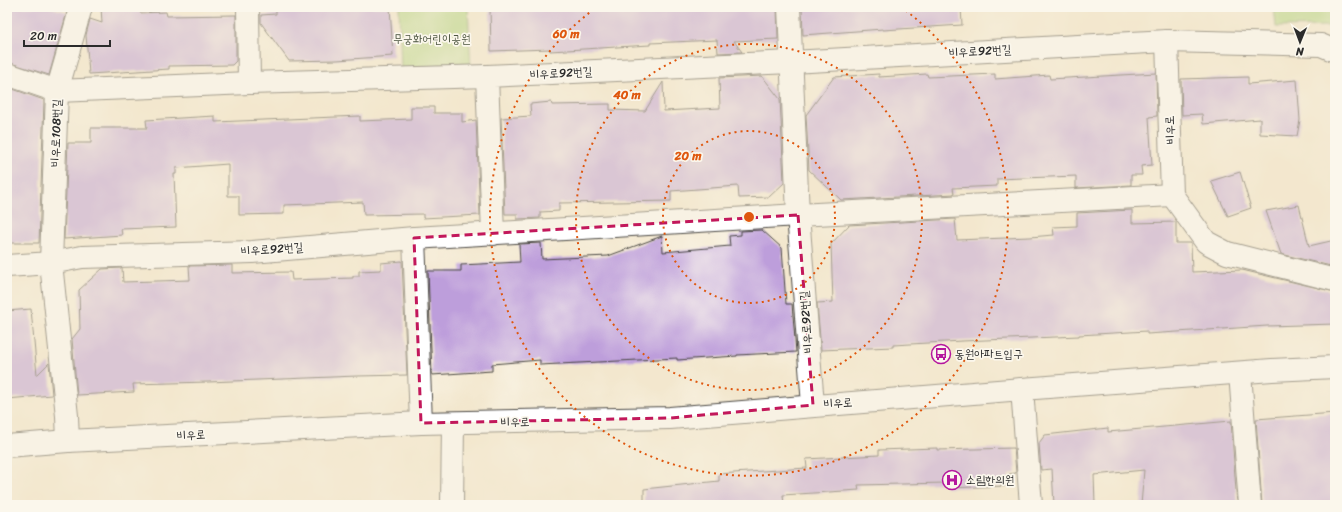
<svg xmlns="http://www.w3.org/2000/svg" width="1342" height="512" font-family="Sriracha,'Poor Story',sans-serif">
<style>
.green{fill:#afd47e;stroke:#6d8054}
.building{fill:#bd9edb}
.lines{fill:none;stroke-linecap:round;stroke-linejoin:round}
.minor-casing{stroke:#494743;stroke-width:24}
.minor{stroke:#fff;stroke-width:22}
.marked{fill:none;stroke:#c2185b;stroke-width:3;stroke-dasharray:8 5;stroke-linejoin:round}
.ring{fill:none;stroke:#df570e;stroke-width:2;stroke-dasharray:2 4}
.labels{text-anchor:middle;stroke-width:3.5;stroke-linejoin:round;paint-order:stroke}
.park-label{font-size:12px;fill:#4c5540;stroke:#fbf7ec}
.street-label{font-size:12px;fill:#2b2b2b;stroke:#fbf7ec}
.poi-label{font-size:12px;fill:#2b2b2b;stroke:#fbf7ec;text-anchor:start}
.centre{fill:#df570e;stroke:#fbf7ec;stroke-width:2}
.ring-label{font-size:12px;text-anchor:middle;font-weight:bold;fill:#df570e;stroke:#fbf7ec;stroke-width:3.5;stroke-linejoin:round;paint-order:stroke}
</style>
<rect width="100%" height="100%" fill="#fbf7ec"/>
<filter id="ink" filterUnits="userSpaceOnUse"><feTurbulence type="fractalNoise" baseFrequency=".025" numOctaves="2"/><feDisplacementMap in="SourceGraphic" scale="8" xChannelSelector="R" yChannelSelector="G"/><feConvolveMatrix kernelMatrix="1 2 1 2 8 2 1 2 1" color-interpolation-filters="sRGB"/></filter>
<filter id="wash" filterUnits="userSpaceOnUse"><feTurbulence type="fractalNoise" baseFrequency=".012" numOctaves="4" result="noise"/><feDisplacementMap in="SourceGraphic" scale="16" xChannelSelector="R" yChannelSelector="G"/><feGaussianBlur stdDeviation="0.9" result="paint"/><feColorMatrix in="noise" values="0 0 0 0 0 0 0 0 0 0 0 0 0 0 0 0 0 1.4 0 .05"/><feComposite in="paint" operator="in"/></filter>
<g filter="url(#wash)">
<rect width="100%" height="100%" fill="#f3e7ce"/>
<g class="green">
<path d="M399 7H468L471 68 401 72Z"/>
<path d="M1274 7H1335V26L1276 27Z"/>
</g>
<g id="blocks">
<g class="building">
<path d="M7 7H50L67 12 49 75 7 62Z"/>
<path d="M101 7H140V13L166 12 167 16 236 15V61L232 65 169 66V69L89 74 86 35 90 19 102 23Z"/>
<path d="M347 7H390L393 56 337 60 289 61 261 23V15L276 14V8Z"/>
<path d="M490 7H777L778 39 734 41 742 52 718 53 717 40 650 43V45L550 51V49L491 51Z"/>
<path d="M802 7H961L962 25 883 30V29L803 35Z"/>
<path d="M1156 73 1157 116 1149 117 1152 165 1141 166 1142 175H1131V185L1076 188V176L997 179V186L953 188 954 194 841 200 809 170 806 115 834 77 879 74V77L927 74 928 77 995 74V79L1049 75 1050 79Z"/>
<path d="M762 76 780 99 784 183 769 197 739 198 738 186 671 191V201L559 203V211L540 212V218L517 219V214H505L501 118 531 116 530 104 551 102 552 105 610 104V110L645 111 663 82 664 111 720 108 719 78Z"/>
<path d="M1248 77V84L1297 80 1300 120 1297 136 1260 134V119L1203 124 1202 114 1182 115 1181 79Z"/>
<path d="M7 87 44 100 39 243H7Z"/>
<path d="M411 107H434V113H462V122L476 120 480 215 423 218V214L364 215 363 202 284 205V214L239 215V196H228V164L176 168V174H174L176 227 121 229 122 235 64 239 68 143H91V128H147L146 120 215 116V122L360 116V121L411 119Z"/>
<path d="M1240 172 1251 208 1228 216 1211 181Z"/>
<path d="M1299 205 1309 246 1335 240V267L1281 254 1266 211Z"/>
<path d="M1132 210V223L1176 222V243H1191L1192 272 1242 270 1335 292V324L1267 326 1147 334V331L1079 335V336L962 341 893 345V347L821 350 817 303 833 302 831 244 849 225 955 219 957 240 1030 237 1054 235 1053 227 1077 226V213Z"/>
<path d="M762 230 782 248 786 304H792L796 352 737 355V356L677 360V358L540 365V360L492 364V371L432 375 428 271H461V265L520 262 519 244 541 243 542 259 608 256 662 236 663 252 730 246 729 236 741 235V231Z"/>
<path d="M402 261 407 375 357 376 208 382 133 384 134 392 77 395 72 339 80 329 79 290 102 269 122 268 123 282 190 280 189 266 232 265V273L291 272 292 280 353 278V276H359V271L381 270V263Z"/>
<path d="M31 309 37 375 49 363 52 395 7 399V311Z"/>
<path d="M1335 413V505H1262L1256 419Z"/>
<path d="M1231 421 1237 505H1141L1144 470 1094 475 1095 505H1054L1052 469 1041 470 1039 443 1045 435 1108 428V432Z"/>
<path d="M937 448V450L1014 448 1016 473 1009 474V486L946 488V483L858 485 859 490 783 495 784 505H644V489L719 481V474L807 468 806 459 879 455V450Z"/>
</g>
</g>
</g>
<g filter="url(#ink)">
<use href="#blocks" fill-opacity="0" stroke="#494743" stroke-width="1"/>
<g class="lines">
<g class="minor-casing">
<g id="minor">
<path d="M248 7 249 83"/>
<path d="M789 7 798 215 813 405"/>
<path d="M1167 41 1172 195 1206 242 1227 253 1335 280"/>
<path d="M7 74 57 91 249 83 487 76"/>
<path d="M493 234 487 76 792 62 1167 41 1321 45 1335 51"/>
<path d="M414 238 421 423"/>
<path d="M7 266 51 263 82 257 252 252 414 238 798 215 1172 195"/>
<path d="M1240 373 1250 505"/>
<path d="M1022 389 1031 505"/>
<path d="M68 441 67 416 51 263 57 91 81 7"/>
<path d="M7 446 68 441 421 423 670 418 1022 389 1272 370 1335 367"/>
<path d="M452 505 453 423"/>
</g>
</g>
<use href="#minor" class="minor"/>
</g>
</g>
<path d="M0 0H1342V512H0ZM798 215 813 405 670 418 421 423 414 238Z" fill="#f3e7ce" fill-opacity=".55" fill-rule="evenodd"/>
<path class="marked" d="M798 215 813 405 670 418 421 423 414 238Z"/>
<g class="ring">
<circle cx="749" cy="217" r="86"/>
<circle cx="749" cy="217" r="173"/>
<path d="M901 7A259 259 0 1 1 597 7"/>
</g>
<defs>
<g id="bus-ring" transform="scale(1)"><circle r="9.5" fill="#fbf7ec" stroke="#b5179e" stroke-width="1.5"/><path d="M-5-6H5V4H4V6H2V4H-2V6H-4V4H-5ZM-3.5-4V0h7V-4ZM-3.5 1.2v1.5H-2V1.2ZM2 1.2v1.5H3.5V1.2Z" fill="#b5179e"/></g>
<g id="hospital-ring" transform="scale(1)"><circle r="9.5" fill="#fbf7ec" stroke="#b5179e" stroke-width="1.5"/><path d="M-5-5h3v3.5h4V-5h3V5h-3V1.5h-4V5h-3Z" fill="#b5179e"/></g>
</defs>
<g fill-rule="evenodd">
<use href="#bus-ring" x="941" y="354"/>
<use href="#hospital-ring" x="952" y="480"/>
</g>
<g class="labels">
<g class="park-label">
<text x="432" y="43">무궁화어린이공원</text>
</g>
<g class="street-label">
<text transform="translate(980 51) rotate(-3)" y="4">비우로92번길</text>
<text transform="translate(561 73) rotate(-3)" y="4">비우로92번길</text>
<text transform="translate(1170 130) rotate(-92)" y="4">비우로</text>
<text transform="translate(56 133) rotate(-88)" y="4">비우로108번길</text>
<text transform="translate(272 249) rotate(-4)" y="4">비우로92번길</text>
<text transform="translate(806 322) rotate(-94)" y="4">비우로92번길</text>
<text transform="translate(838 403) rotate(-4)" y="4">비우로</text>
<text transform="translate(515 422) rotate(-1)" y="4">비우로</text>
<text transform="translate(191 435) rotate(-3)" y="4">비우로</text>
</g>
<g class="poi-label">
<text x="955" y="358">동원아파트입구</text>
<text x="966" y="484">소림한의원</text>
</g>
</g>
<circle cx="749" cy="217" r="6" class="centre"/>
<g class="ring-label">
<text x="566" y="38">60 m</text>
<text x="627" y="99">40 m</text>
<text x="688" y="160">20 m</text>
</g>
<rect width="1342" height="512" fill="none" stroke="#fbf7ec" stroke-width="24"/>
<g transform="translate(1300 42) rotate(181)" stroke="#fbf7ec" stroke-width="3" paint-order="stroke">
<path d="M0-3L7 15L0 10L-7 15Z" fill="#2b2b2b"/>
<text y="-6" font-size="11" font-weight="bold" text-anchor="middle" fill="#2b2b2b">N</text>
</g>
<path d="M24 40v6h86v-6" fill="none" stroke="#2b2b2b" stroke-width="2"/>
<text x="30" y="40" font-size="12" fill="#2b2b2b" stroke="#fbf7ec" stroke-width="3" paint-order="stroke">20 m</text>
</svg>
